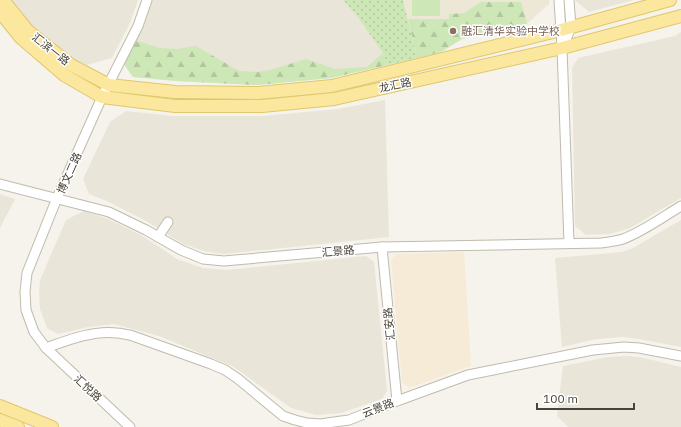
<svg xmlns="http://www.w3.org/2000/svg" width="681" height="427" font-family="'IBM Plex Sans','Noto Sans SC',sans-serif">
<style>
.residential{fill:#e9e5d9}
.commercial{fill:#f5ebd7}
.education{fill:#ede8d5}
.grass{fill:url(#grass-dots)}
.forest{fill:url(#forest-firs)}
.pitch{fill:#cde7b6}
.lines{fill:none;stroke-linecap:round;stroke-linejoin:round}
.minor-casing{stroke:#c0bbad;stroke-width:11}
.major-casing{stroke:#e0c76d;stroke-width:14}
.minor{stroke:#fff;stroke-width:9}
.major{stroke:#fbe79e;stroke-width:12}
.education-dot{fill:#8d6e63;stroke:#fff;stroke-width:1.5}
.labels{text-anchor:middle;stroke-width:3;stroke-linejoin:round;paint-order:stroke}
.education-label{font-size:11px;fill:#785e54;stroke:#fff;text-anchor:start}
.street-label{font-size:11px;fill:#494439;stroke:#fff}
</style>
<defs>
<pattern id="grass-dots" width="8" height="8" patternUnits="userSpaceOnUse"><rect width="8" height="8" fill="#cde7b6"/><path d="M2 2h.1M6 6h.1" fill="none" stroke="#b2c79d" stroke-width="1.8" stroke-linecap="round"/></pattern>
<pattern id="forest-firs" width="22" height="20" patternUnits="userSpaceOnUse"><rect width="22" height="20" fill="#cde7b6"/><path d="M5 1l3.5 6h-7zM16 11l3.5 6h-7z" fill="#b2c79d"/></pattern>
</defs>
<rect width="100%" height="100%" fill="#f5f3eb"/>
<g class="residential">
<path d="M10 0H138L130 23 112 58 87 65 76 60 30 26Z"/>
<path d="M150 0H343L357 16 383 53 387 65 331 78 257 85 176 81 133 77 123 63Z"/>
<path d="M575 0H634L589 12Z"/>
<path d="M681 32V198L630 228 610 234 586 235 575 226 572 68 578 58 675 36Z"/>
<path d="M385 100 389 237 224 254 204 251 183 244 148 222 109 202 89 194 83 179 110 122 126 111 173 116H263L338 109Z"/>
<path d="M0 194 15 199 0 228Z"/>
<path d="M84 211 108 219 141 235 177 259 203 268 226 270 366 256 374 262 387 391 382 399 341 413 316 415 291 408 234 367 159 336 114 324 88 327 58 334 47 328 40 309 39 293 40 280 66 220Z"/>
<path d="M681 220V347L639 339 623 337 607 338 592 340 562 347 555 258 622 252 633 248Z"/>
<path d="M624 356 640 357 681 367V427H568L557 416 563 366 608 357Z"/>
</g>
<path class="commercial" d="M464 252 471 366 409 388 402 382 391 260 396 254Z"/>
<path class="education" d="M403 0H549V4L527 24 462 39 441 52 417 58Z"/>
<path class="grass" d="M343 0H403L417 58 387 65 383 53 357 16Z"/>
<g class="forest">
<path d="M481 2H521L527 24 462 39 441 52 417 58 408 19H449V14L464 13Z"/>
<path d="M134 40 160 48 177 49 196 46 239 71 257 72 270 70 306 59 335 69 367 67 383 53 387 65 331 78 257 85 176 81 133 77 123 63Z"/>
</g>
<rect class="pitch" x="412" y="0" width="28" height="16"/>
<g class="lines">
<g class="minor-casing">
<g id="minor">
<path d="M559 0 562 48 569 243"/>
<path d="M563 47 571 27 569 0"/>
<path d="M0 184 109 212 146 230 181 250 203 259 224 261 382 247 601 243C609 242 616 241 623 239 642 232 663 217 681 206"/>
<path d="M158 237 168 222"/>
<path d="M382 247 397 401"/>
<path d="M46 348C68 340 94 330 117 333 122 333 126 335 130 335L211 364 225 370 237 378 283 416 295 420 307 423 321 424 334 422 349 420 397 401 468 375 593 350 624 347 639 348 681 356"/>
<path d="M130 427 46 348 34 332 26 310 25 292 27 273 57 198 102 97 138 26 147 0"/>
</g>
</g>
<g class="major-casing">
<g id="major">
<path d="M3 0 28 31 71 65 109 85 175 92 258 93 332 86 561 30 670 0"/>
<path d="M0 12 21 38 64 75 102 97 175 106H262L334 99 562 48 681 16"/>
<path d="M0 406 52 427"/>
<path d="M0 420 18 427"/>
</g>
</g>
<use href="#minor" class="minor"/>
<use href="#major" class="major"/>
</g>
<circle class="education-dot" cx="453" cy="31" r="4"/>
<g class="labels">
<g class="education-label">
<text x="461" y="35">融汇清华实验中学校</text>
</g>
<g class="street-label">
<text transform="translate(51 49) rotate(38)" y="4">汇滨一路</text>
<text transform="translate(395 85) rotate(-12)" y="4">龙汇路</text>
<text transform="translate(69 173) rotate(-66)" y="4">博文二路</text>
<text transform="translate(338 251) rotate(-5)" y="4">汇景路</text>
<text transform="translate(389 324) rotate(-96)" y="4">汇安路</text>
<text transform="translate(88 388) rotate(43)" y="4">汇悦路</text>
<text transform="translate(378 408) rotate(-21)" y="4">云景路</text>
</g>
</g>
<path d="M537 403v6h97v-6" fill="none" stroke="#494439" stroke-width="2"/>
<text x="543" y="403" font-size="12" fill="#494439" stroke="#ffffff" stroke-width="3" paint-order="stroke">100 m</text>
</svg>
